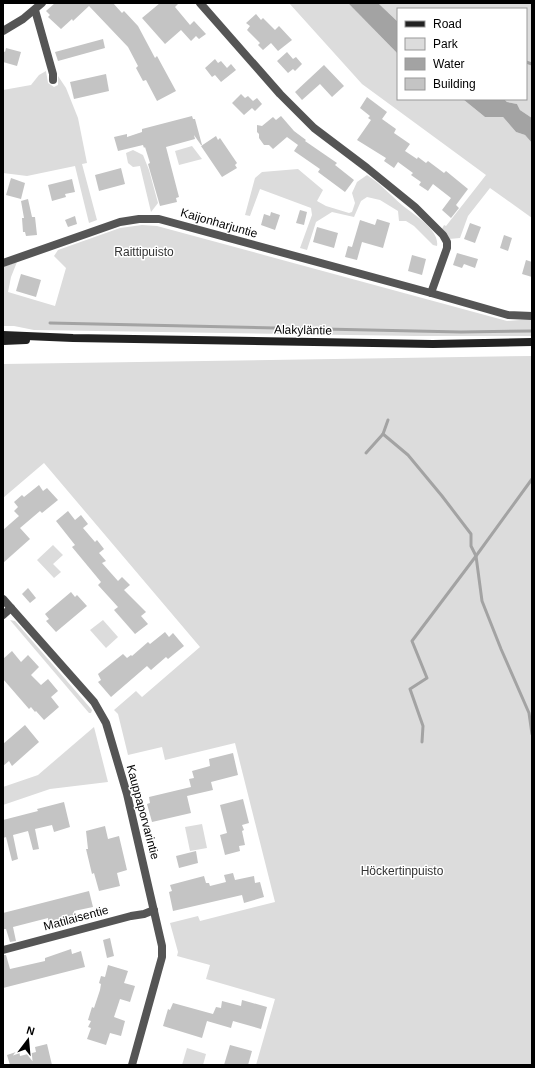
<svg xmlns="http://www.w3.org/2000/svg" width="535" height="1068" font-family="Arial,sans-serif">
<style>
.green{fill:#dcdcdc}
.water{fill:#a3a3a3}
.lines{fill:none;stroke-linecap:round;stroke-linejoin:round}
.stream{stroke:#a3a3a3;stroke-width:3}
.building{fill:#c4c4c4}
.minor{stroke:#555;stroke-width:8}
.secondary{stroke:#222;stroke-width:8}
.labels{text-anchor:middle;stroke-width:3;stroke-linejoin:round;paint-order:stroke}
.street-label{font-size:12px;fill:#000;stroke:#fff}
.park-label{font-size:12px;fill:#333;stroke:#fff}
</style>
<rect width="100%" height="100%" fill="#fff"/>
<g class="green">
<path d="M289 3H348L398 54V99H460L464 100 485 117H503L516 132 525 135 532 143V218L490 188 468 216 460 238 449 239 442 229 444 225 446 226 486 175 362 84Z"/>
<path d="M378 3H532V118L520 110 517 104 507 102 504 99H526V9H398V22Z"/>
<path d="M46 71 48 83 54 87 58 85V76L66 88 78 118 87 163 82 164 97 220 89 223 75 166 27 176 3 173V90L31 85 39 75Z"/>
<path d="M192 146 202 159 179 165 175 151Z"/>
<path d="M133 150 143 155 149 170 158 203 151 212 140 166 133 167 128 163 126 153Z"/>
<path d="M298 169 323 190 317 201 326 206 349 213 352 212 355 203 352 193 357 182 367 175C381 184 390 195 402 205 413 214 440 230 437 246L433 245 414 226 406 221H399L398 211 380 200 367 197 361 201 354 217 332 212 316 222 307 250 300 248 312 215 311 208 260 189 250 216 245 215 255 178 262 172Z"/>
<path d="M142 225 157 226 507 321 532 319V336H415L34 330 14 326H3V267L17 262 11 277 8 292 55 306 66 268 54 256 58 250 120 228Z"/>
<path d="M532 356V1065H256L275 999 206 979 210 965 177 956 178 952 170 923 198 916 200 921 275 902 235 743 165 760 162 747 128 755 118 714 114 710 136 691 142 697 200 647 44 463 3 498V364Z"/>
<path d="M53 545 63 555 53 564 61 572 54 578 37 560Z"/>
<path d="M10 620 15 621 92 710 91 713H89Z"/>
<path d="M103 620 118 637 106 648 90 630Z"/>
<path d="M94 727 108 782 50 789 3 805V787L38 775Z"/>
<path d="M202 824 207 848 190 851 185 827Z"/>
<path d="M187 1048 206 1054 203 1065H182Z"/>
</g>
<g class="water">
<path d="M348 3H378L398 22V54Z"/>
<path d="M460 99H504L507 102 517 104 520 110 532 118V143L525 135 516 132 503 117H485L464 100Z"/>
</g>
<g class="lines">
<g class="stream">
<path d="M526 62 532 64"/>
<path d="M50 323 461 332 532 331"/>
<path d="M383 434 408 455 442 496 471 534V546L476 556 482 601 501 649 529 713 532 734"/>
<path d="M366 453 383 434 388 420"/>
<path d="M422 742 423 726 410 689 427 678 412 641 476 556 532 479"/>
</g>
</g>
<g class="building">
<path d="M55 3H113L122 13 124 11 138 26 155 58 157 56 176 91 157 101 146 80 143 81 136 68 138 66 128 47 89 6 73 21 72 19 61 29 48 17 50 15 46 11Z"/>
<path d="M160 3H179L175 7 190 25 194 21 206 34 199 39 196 36 191 41 181 30 165 44 142 18Z"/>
<path d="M256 14 261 20 263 18 275 30 279 26 292 40 278 51 271 43 263 50 258 45 260 43 247 30 250 26 246 23Z"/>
<path d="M103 39 105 48 58 61 55 52Z"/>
<path d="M6 48 21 52 17 66 3 62V51L5 52Z"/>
<path d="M287 52 293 59 296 57 302 64 295 71 293 69 288 73 277 61Z"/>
<path d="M215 59 218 63 221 61 227 68 231 64 236 70 221 82 215 75 212 77 205 68Z"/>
<path d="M324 65 344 86 332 97 320 84 302 100 295 92Z"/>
<path d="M106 74 109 91 74 99 70 82Z"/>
<path d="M241 94 245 98 248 96 253 101 257 98 262 104 255 111 252 108 244 115 232 103Z"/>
<path d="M367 97 387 112 382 119 396 129 394 133 410 144 405 151 417 159 418 157 426 163 428 161 444 173 446 171 468 189 456 205 459 208 451 218 442 210 451 198 433 184 428 191 419 185 421 182 411 175 413 173 398 162 394 168 384 161 386 158 357 140 371 120 368 118 370 116 360 108Z"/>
<path d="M192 116 193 119H195L202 145H201L194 135 195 139 166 147 179 197 176 198 177 202 160 206 148 164 150 163 145 147 144 148 143 145 118 151 114 137 127 134V137L142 132V129Z"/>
<path d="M281 116 294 131 306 140 305 141 337 163 335 165 354 180 345 192 318 172 320 169 294 151 298 145 287 137 273 149 269 145H264L259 138V134L257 132V125L262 126 273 117 276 120Z"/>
<path d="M216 136 218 140 220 138 237 163 235 165 237 168 222 177 201 146Z"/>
<path d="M121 168 125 184 99 191 95 175Z"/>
<path d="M11 178 25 183 21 199 6 195Z"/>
<path d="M72 179 75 192 65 194 66 197 52 201 48 185Z"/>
<path d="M28 199 32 217H35L37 235 26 236 25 232H23L22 218H24L21 201Z"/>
<path d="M300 210 307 212 304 225 296 223Z"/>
<path d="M271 212 280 215 275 230 261 225 264 214 270 216Z"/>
<path d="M75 216 77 224 68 227 65 220Z"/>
<path d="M377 219 390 223 383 248 362 242 357 260 345 257 348 246 352 247 360 220 375 225Z"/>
<path d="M470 223 481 227 475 243 464 239Z"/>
<path d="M317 227 338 233 334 248 313 242Z"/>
<path d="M504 235 512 238 508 251 500 248Z"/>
<path d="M457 253 478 259 475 268 464 264 462 268 453 265Z"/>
<path d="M412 255 426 259 422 275 408 271Z"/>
<path d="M526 260 532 262V277L522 274Z"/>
<path d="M21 274 41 280 36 297 16 291Z"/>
<path d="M39 485 43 491 47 488 58 500 42 513 40 511 20 528 30 539 3 563V530L19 516 14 511 18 507 14 502 22 495 24 497Z"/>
<path d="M68 511 75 520 81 515 88 524 83 528 95 542 97 540 104 549 99 553 106 561 102 563 118 581 122 577 130 585 124 590 146 612 141 616 148 624 135 634 114 610 118 607 98 585 101 582 72 547 75 545 56 521Z"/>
<path d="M28 588 36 598 30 603 22 594Z"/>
<path d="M71 592 75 597 77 595 87 606 56 632 46 621 49 619 45 614Z"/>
<path d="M165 632 169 637 173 633 184 646 168 659 166 657 151 670 147 666 111 697 98 682 101 680 98 674 123 654 127 658 131 655 132 656 148 642 150 644Z"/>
<path d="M12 651 21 662 28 655 39 667 31 675 41 685 48 679 58 691 51 697 59 707 44 720 36 711 35 712 31 707 29 709 3 679V659Z"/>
<path d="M25 725 39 742 12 766 9 761 3 766V744Z"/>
<path d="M233 753 238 775 211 782 213 790 187 796 191 813 152 822 147 804 150 803 149 797 191 787 189 779 194 778 192 771 210 766 209 759Z"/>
<path d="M243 799 249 823 242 825 244 830 242 831 245 845 239 846 240 851 225 855 220 835 227 833 220 805Z"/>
<path d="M64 802 70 827 54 832 52 825 35 829 39 849 33 850 28 831 13 835 18 859 12 861 6 837 3 838V820L38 811 37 809Z"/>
<path d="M105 826 108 839 119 836 127 870 117 873 120 886 99 891 94 873 92 874 86 849H88L86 831Z"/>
<path d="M196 851 198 863 179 868 176 856Z"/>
<path d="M233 873 235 880 254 876 255 883 260 882 264 897 244 903 242 895 173 911 169 892 172 891 170 885 204 876 206 883H209L210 886 226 882 224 875Z"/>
<path d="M89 891 93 907 74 911 75 915 48 922V918L13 927 16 941 10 942 6 929H3V913Z"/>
<path d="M110 938 114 956 107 958 103 940Z"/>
<path d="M71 949 72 954 81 951 85 967 3 988V955H6L10 969 45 961V958Z"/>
<path d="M108 965 128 971 124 983 135 986 130 1002 120 999 114 1017 125 1021 121 1036 110 1033 106 1045 87 1039 91 1028 88 1027 91 1021 88 1020 92 1007 94 1008 100 990 101 984 99 983 101 976 105 977Z"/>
<path d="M242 1000 267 1007 261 1029 233 1021 231 1028 207 1021 202 1038 163 1026 168 1009 170 1010 173 1003 213 1014 216 1007 221 1008 222 1001 241 1006Z"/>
<path d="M47 1044 52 1065H10L7 1055 19 1051 20 1056 36 1052 35 1047Z"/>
<path d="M230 1045 252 1051 248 1065H224Z"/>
</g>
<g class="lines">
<g class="minor">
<path d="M200 3 280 94 314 128 367 168 415 207 443 235 447 242V248L431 293"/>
<path d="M35 10 53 74V80"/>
<path d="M3 31 23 19 42 3"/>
<path d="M3 263 120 222 139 219H159L431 293 508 315 532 316"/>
<path d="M3 599 94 702 106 723 127 794 162 946V957L132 1065"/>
<path d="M3 615 11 608"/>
<path d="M3 950 131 916 144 914 154 910"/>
</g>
<g class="secondary">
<path d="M3 335 73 338 433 344 532 342"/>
<path d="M3 341 26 340"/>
</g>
</g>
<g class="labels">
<g class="street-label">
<text transform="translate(219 223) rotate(16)" y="4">Kaijonharjuntie</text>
<text transform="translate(303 330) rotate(1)" y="4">Alakyläntie</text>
<text transform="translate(143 812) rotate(75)" y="4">Kauppaporvarintie</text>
<text transform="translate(76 918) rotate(-15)" y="4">Matilaisentie</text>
</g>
<g class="park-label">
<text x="144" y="256">Raittipuisto</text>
<text x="402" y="875">Höckertinpuisto</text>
</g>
</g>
<rect width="535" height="1068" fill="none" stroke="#000000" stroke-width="8"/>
<rect x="397" y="8" width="130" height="92" fill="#ffffff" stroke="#999999"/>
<rect x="405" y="21" width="20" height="6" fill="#222222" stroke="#999999"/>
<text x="433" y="28" font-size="12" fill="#000000">Road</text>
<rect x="405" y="38" width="20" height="12" fill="#dcdcdc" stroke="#999999"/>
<text x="433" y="48" font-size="12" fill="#000000">Park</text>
<rect x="405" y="58" width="20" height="12" fill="#a3a3a3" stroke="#999999"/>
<text x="433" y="68" font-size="12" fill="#000000">Water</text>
<rect x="405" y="78" width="20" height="12" fill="#c4c4c4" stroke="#999999"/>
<text x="433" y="88" font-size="12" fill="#000000">Building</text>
<g transform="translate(28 1040) rotate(16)" stroke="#ffffff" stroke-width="3" paint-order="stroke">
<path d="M0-3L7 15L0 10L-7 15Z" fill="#000000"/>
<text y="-6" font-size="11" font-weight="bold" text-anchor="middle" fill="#000000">N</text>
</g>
</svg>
